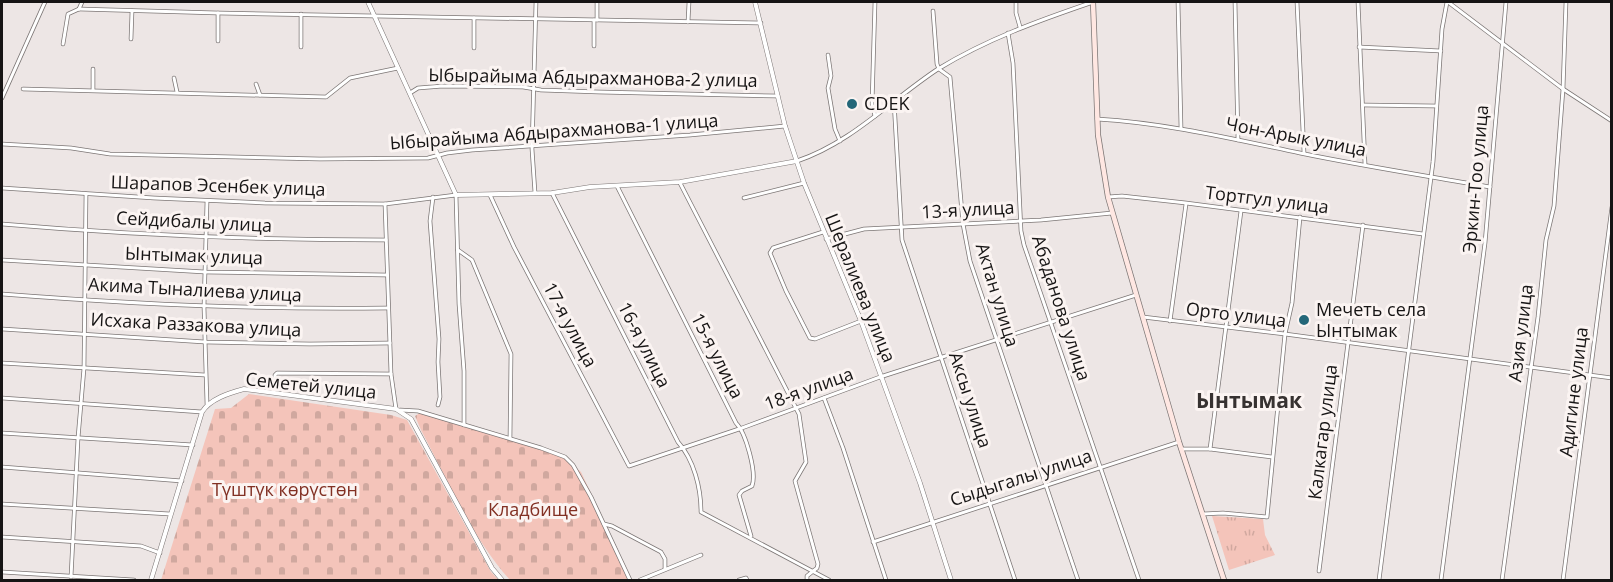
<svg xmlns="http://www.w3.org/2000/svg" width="1613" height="582" font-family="'Open Sans',sans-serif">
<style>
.cemetery{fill:url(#cemetery-stones)}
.park{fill:url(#park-tufts)}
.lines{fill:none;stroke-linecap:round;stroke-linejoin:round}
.minor-casing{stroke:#7c7675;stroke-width:4.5}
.tertiary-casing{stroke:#7c7675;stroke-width:5}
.secondary-casing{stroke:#7c7675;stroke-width:6}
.minor{stroke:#fff;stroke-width:3}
.tertiary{stroke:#fff;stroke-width:4}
.secondary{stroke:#ffe7e2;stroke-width:4.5}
.poi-dot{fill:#246779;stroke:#fbf4f2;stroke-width:2}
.labels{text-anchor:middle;stroke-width:6;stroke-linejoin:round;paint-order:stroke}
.street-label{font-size:18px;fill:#161414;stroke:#fbf4f2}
.poi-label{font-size:18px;fill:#161414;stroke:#fbf4f2;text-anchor:start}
.park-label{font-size:18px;fill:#823023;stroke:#fbf4f2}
.quarter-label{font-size:21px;font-weight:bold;fill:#373231;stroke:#fbf4f2}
</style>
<defs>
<pattern id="cemetery-stones" width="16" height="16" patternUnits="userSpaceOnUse" patternTransform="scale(1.5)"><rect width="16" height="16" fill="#f4c4ba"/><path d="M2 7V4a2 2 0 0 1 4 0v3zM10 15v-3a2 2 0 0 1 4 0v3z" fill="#d0a89f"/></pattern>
<pattern id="park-tufts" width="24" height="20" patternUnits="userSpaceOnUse" patternTransform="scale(1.5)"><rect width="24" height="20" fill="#f4c4ba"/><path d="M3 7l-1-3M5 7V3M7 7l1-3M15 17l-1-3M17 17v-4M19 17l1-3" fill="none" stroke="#d0a89f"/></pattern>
</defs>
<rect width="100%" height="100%" fill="#ede6e5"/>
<g class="cemetery">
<path d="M249 394 391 415 407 420 491 572 499 580H161L215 409 231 408Z"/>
<path d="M420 413 563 456 581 472 632 580H510C472 538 448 481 421 430L415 416Z"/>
</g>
<path class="park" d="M1212 516 1263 519 1265 535 1275 555 1229 570Z"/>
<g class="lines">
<g class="minor-casing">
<g id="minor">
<path d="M875 2 872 104 875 116"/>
<path d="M1016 2V13L1020 27"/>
<path d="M1178 2 1181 128"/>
<path d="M1235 2 1238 140"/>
<path d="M1297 2 1304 153"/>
<path d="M1358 2 1365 164"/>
<path d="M1448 2 1563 89 1612 121"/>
<path d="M79 9 218 13 761 23"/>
<path d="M79 9 82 2"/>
<path d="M933 11 937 64 939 69 950 77 963 224 970 261 1078 580"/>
<path d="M218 13V41"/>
<path d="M474 18V48"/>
<path d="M597 20V2"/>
<path d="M688 22 689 2"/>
<path d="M1008 33 1013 63 1021 231 1024 245 1139 580"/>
<path d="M131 39 132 11"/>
<path d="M63 44 68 14 79 9"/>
<path d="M594 46V20"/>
<path d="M301 47V14"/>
<path d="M1359 47 1441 51"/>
<path d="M828 55 831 76 828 88 835 129 840 141"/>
<path d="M174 78 177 92"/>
<path d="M256 84 260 95"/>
<path d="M23 89 326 97 350 78 398 68"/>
<path d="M93 90V69"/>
<path d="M410 93 418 88 443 86 523 87 541 90 599 92 778 96"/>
<path d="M2 98 45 2"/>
<path d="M894 101 902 240 1015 580"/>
<path d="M1363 105 1436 106"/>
<path d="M1097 119C1166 123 1233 139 1300 153 1363 166 1427 176 1490 187"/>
<path d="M2 144 71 148 110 154 320 159 428 158 447 153 472 150 690 135 785 126"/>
<path d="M797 161C851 143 891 100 938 69 987 39 1040 20 1093 2"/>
<path d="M680 183 799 414 806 462 795 481 818 564 817 568 807 576V580"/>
<path d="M617 186 736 423C746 433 757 473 752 486L742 491 739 495 751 536"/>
<path d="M2 188 154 198 265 203 385 204 456 195 459 304 464 371V425"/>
<path d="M535 193 532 149 536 2"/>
<path d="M552 193 678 442C694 460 701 488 701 512L829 580"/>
<path d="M490 195 514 247 629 466 742 428 880 377 1136 295"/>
<path d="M433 197 430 221 439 339 438 362 440 397 438 405"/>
<path d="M1108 197 1122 196 1186 203 1423 234"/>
<path d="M744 198 804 183"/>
<path d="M385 204 391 374 396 409"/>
<path d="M2 224C129 235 258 240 386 240"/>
<path d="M823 232 773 248 770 253 786 291 810 338 815 339 861 321"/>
<path d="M826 239 864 229 1041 220 1112 213"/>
<path d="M458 250 472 260 511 354 510 438"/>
<path d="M2 260 205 272 386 275"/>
<path d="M2 294C130 304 259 310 388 308"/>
<path d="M1143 317 1285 334 1612 378"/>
<path d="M1170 321 1186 204"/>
<path d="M2 329 205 342 310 344 390 343"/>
<path d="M2 363 205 375"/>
<path d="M273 392 275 375 277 373 391 374"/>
<path d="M2 398 202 412"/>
<path d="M824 398 843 448 886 580"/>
<path d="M207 404 204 307 207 201"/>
<path d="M400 410 418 411 541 448 565 457 573 465 591 497 630 580"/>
<path d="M2 433 193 445"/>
<path d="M1181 449H1210L1272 457"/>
<path d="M1210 449 1241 211"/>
<path d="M2 467 182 481"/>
<path d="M2 504 170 514"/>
<path d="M1203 514 1223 513 1267 517 1285 334 1292 303 1300 217"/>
<path d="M604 524 612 526 661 552 665 559V569"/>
<path d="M2 537 141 546 160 553"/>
<path d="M873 542 1179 442"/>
<path d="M1319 571 1363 225"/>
<path d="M2 572 134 580"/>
<path d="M71 577 78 438 84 368 86 194"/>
<path d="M640 580 701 555"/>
<path d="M739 580 746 578 747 580"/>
<path d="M1379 580 1433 162 1442 29 1447 2"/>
<path d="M1441 580 1485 243 1506 2"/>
<path d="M1502 580 1538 317 1546 240 1554 206 1563 89 1566 2"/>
<path d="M1563 580 1612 207"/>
</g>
</g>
<g class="tertiary-casing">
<g id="tertiary">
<path d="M368 2 456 195 552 193 590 187 680 182 797 161"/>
<path d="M755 2 785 126 804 183 861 321 920 483 951 580"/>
<path d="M151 580 202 412C210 399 229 393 244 389L396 409 411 419 492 568 502 580"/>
</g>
</g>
<g class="secondary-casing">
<path id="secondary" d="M1093 2 1098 135 1108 197 1179 442 1224 580"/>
</g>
<use href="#minor" class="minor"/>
<use href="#tertiary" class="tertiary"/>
<use href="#secondary" class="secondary"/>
</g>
<g class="poi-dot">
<circle cx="852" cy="104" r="6"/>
<circle cx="1304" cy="320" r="6"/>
</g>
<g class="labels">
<g class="street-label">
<text transform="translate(593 78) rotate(1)" y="6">Ыбырайыма Абдырахманова-2 улица</text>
<text transform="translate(554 132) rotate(-4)" y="6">Ыбырайыма Абдырахманова-1 улица</text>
<text transform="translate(1296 137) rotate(11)" y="6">Чон-Арык улица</text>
<text transform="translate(1476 179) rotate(-85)" y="6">Эркин-Тоо улица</text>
<text transform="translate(218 186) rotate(2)" y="6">Шарапов Эсенбек улица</text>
<text transform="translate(1267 200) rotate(7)" y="6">Тортгул улица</text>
<text transform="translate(968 210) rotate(-3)" y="6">13-я улица</text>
<text transform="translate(194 222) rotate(3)" y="6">Сейдибалы улица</text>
<text transform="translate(194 256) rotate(2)" y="6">Ынтымак улица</text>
<text transform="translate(860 288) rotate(68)" y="6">Шералиева улица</text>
<text transform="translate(195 290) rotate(3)" y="6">Акима Тыналиева улица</text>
<text transform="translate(997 295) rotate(73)" y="6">Актан улица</text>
<text transform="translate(1061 308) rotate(72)" y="6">Абаданова улица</text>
<text transform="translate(1236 315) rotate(7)" y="6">Орто улица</text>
<text transform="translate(196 325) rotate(3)" y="6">Исхака Раззакова улица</text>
<text transform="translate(570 325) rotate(62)" y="6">17-я улица</text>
<text transform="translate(1521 333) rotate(-83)" y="6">Азия улица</text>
<text transform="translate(644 345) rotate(63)" y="6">16-я улица</text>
<text transform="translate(717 356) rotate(63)" y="6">15-я улица</text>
<text transform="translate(311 386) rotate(6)" y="6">Семетей улица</text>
<text transform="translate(809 389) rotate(-20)" y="6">18-я улица</text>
<text transform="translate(1574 392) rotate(-83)" y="6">Адигине улица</text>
<text transform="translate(970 400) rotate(72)" y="6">Аксы улица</text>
<text transform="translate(1323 432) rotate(-83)" y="6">Калкагар улица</text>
<text transform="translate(1021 478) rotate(-18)" y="6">Сыдыгалы улица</text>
</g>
<g class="poi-label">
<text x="864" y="110">CDEK</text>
<text x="1316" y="316">Мечеть села<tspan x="1316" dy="21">Ынтымак</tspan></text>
</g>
<g class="park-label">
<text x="285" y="496">Түштүк көрүстөн</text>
<text x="533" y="516">Кладбище</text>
</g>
<g class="quarter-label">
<text x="1249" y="408">Ынтымак</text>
</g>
</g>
<rect width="1613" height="582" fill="none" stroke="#161414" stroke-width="6"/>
</svg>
